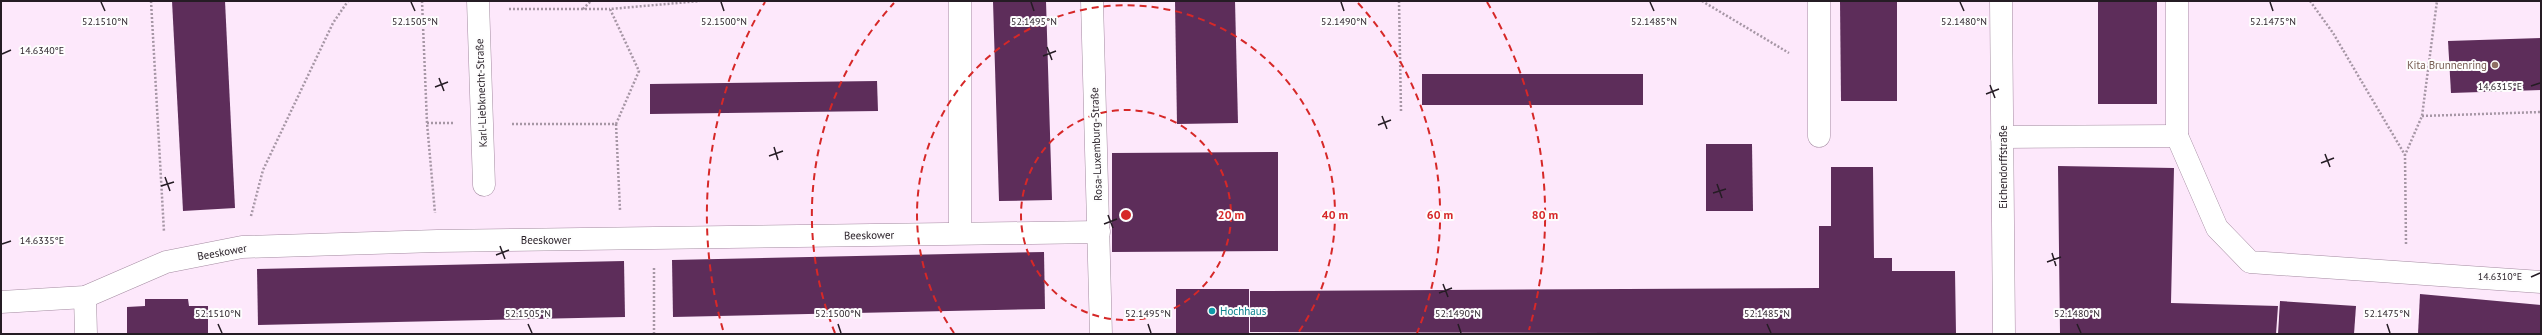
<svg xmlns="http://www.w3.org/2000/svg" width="2542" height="335" font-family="'PT Sans',sans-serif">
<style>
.building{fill:#5d2d5a}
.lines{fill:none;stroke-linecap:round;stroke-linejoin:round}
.minor-casing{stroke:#a48ba1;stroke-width:23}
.path{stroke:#a696a5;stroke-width:2.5;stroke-dasharray:2 2;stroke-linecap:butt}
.minor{stroke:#fff;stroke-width:22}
.ticks{fill:none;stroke:#251c24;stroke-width:1.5}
.ring{fill:none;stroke:#d62828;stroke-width:2;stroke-dasharray:7 5}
.education-dot{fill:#8d6e63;stroke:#fdfdfd;stroke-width:1.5}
.culture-dot{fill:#0f9aa8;stroke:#fdfdfd;stroke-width:1.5}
.labels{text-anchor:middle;stroke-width:4;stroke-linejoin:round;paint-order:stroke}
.education-label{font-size:11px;fill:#785e54;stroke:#fdfdfd;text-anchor:end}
.street-label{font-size:11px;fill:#251c24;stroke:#fdfdfd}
.culture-label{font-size:11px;fill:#0d838f;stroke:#fdfdfd;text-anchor:start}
.ticks-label{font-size:10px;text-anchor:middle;fill:#251c24;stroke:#fdfdfd;stroke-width:4;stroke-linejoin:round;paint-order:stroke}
.centre{fill:#d62828;stroke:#fdfdfd;stroke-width:2}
.ring-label{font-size:12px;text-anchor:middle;font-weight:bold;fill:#d62828;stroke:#fdfdfd;stroke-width:4;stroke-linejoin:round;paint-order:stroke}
</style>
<rect width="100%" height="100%" fill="#fde8fb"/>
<g class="building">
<path d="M172 1H225L235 208 183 211Z"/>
<path d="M993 1H1046L1052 200 999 201Z"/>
<path d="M1175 1H1235L1238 123 1177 124Z"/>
<path d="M1840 1H1897V101H1841Z"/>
<rect x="2098" y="1" width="59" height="103"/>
<path d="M2541 38V90L2451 93 2448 41Z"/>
<rect x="1422" y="74" width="221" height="31"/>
<path d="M877 81 878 111 650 114V84Z"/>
<path d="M1706 144H1752L1753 211H1706Z"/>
<path d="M1278 152V251L1112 252V153Z"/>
<path d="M2058 166 2174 168 2171 303 2278 306 2276 334H2060Z"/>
<path d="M1831 167H1873L1874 258H1892V271H1955L1956 334 1250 332V291L1819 288V226H1831Z"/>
<path d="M1044 252 1045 309 673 317 672 260Z"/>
<path d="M624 261 625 317 258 325 257 269Z"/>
<rect x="1176" y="289" width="73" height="45"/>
<path d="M2420 294 2541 305V334H2418Z"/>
<path d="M145 299H188L189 306H208V334H127V307L145 306Z"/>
<path d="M2280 301 2356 306 2354 334H2278Z"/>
</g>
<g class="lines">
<g class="minor-casing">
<g id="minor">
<path d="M478 1 484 185"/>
<path d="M960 1V233"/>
<path d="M1092 1 1101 334"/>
<path d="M1819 1V136"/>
<path d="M2001 1 2004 334"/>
<path d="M2177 1V136L2217 228 2250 262 2541 282"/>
<path d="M2002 137 2177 136"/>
<path d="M85 297 86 334"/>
<path d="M1 302 85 297 166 262 242 247 437 241 1099 232"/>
</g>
</g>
<g class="path">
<path d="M151 1 164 232"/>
<path d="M422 1 427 123 435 213"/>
<path d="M1399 1 1401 111"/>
<path d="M1702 1 1789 53"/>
<path d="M2310 1 2333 33 2405 155"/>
<path d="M509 9H610"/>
<path d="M583 9 591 1"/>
<path d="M2422 116 2541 112"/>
<path d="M427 123H453"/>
<path d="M512 124H616L620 210"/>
<path d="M616 124 639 71 610 9 700 1"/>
<path d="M251 216 263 170 333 23 348 1"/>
<path d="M2406 244 2405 155 2422 116 2437 1"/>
<path d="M654 334V268"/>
</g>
<use href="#minor" class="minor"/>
</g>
<path class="ticks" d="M101 2 105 11M411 2 415 11M721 2 724 11M1031 2 1034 11M1341 2 1344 11M1650 2 1654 11M1960 2 1964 11M2270 2 2273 11M1047 47 1052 60M2 54 11 50M1043 56 1056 51M439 78 444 91M1990 85 1995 98M2531 86 2540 83M435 87 448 82M1986 94 1999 89M1382 116 1387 129M1378 125 1391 120M774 147 778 160M2325 154 2330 167M769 156 783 151M2321 163 2334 158M165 177 170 191M1717 184 1722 198M161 186 174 182M1713 193 1726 189M1108 215 1113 228M1104 224 1117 219M2 244 11 241M500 246 505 259M2052 253 2056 266M496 255 509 250M2047 262 2061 257M2531 277 2540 273M1443 284 1448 297M1439 293 1452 288M218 324 222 333M528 324 532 333M838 324 841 333M1148 324 1151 333M1458 324 1461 333M1767 324 1771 333M2077 324 2081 333M2387 324 2390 333"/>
<g class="ring">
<circle cx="1126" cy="215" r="105"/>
<path d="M954 333A209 209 0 1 1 1298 333"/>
<path d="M835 333A314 314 0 0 1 894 3M1358 3A314 314 0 0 1 1417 333"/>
<path d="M723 330A419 419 0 0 1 765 2M1487 2A419 419 0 0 1 1529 330"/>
</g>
<circle class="education-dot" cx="2495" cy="65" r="4"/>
<circle class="culture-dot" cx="1212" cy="311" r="4"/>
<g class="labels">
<g class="education-label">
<text x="2487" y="69">Kita Brunnenring</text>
</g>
<g class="street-label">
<text transform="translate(481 93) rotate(-92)" y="4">Karl-Liebknecht-Straße</text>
<text transform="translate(1096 144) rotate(-92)" y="4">Rosa-Luxemburg-Straße</text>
<text transform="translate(2003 167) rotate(-90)" y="4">Eichendorffstraße</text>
<text transform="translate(869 235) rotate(-1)" y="4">Beeskower</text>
<text x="546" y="244">Beeskower</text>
<text transform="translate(222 252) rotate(-10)" y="4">Beeskower</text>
</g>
<g class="culture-label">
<text x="1220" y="315">Hochhaus</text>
</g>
</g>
<g class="ticks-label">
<text x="1034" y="25">52.1495°N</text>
<text x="1344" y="25">52.1490°N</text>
<text x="105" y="25">52.1510°N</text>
<text x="415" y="25">52.1505°N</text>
<text x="724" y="25">52.1500°N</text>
<text x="1654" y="25">52.1485°N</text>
<text x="1964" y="25">52.1480°N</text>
<text x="2273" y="25">52.1475°N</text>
<text x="42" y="54">14.6340°E</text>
<text x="2500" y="90">14.6315°E</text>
<text x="42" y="244">14.6335°E</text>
<text x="2500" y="280">14.6310°E</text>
<text x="218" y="317">52.1510°N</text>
<text x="528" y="317">52.1505°N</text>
<text x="838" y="317">52.1500°N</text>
<text x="1148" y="317">52.1495°N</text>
<text x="1458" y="317">52.1490°N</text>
<text x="1767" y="317">52.1485°N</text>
<text x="2077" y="317">52.1480°N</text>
<text x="2387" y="317">52.1475°N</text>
</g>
<circle cx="1126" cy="215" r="6" class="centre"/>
<g class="ring-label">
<text x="1231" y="219">20 m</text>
<text x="1335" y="219">40 m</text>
<text x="1440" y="219">60 m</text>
<text x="1545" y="219">80 m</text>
</g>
<rect width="2542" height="335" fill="none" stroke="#251c24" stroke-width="4"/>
</svg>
